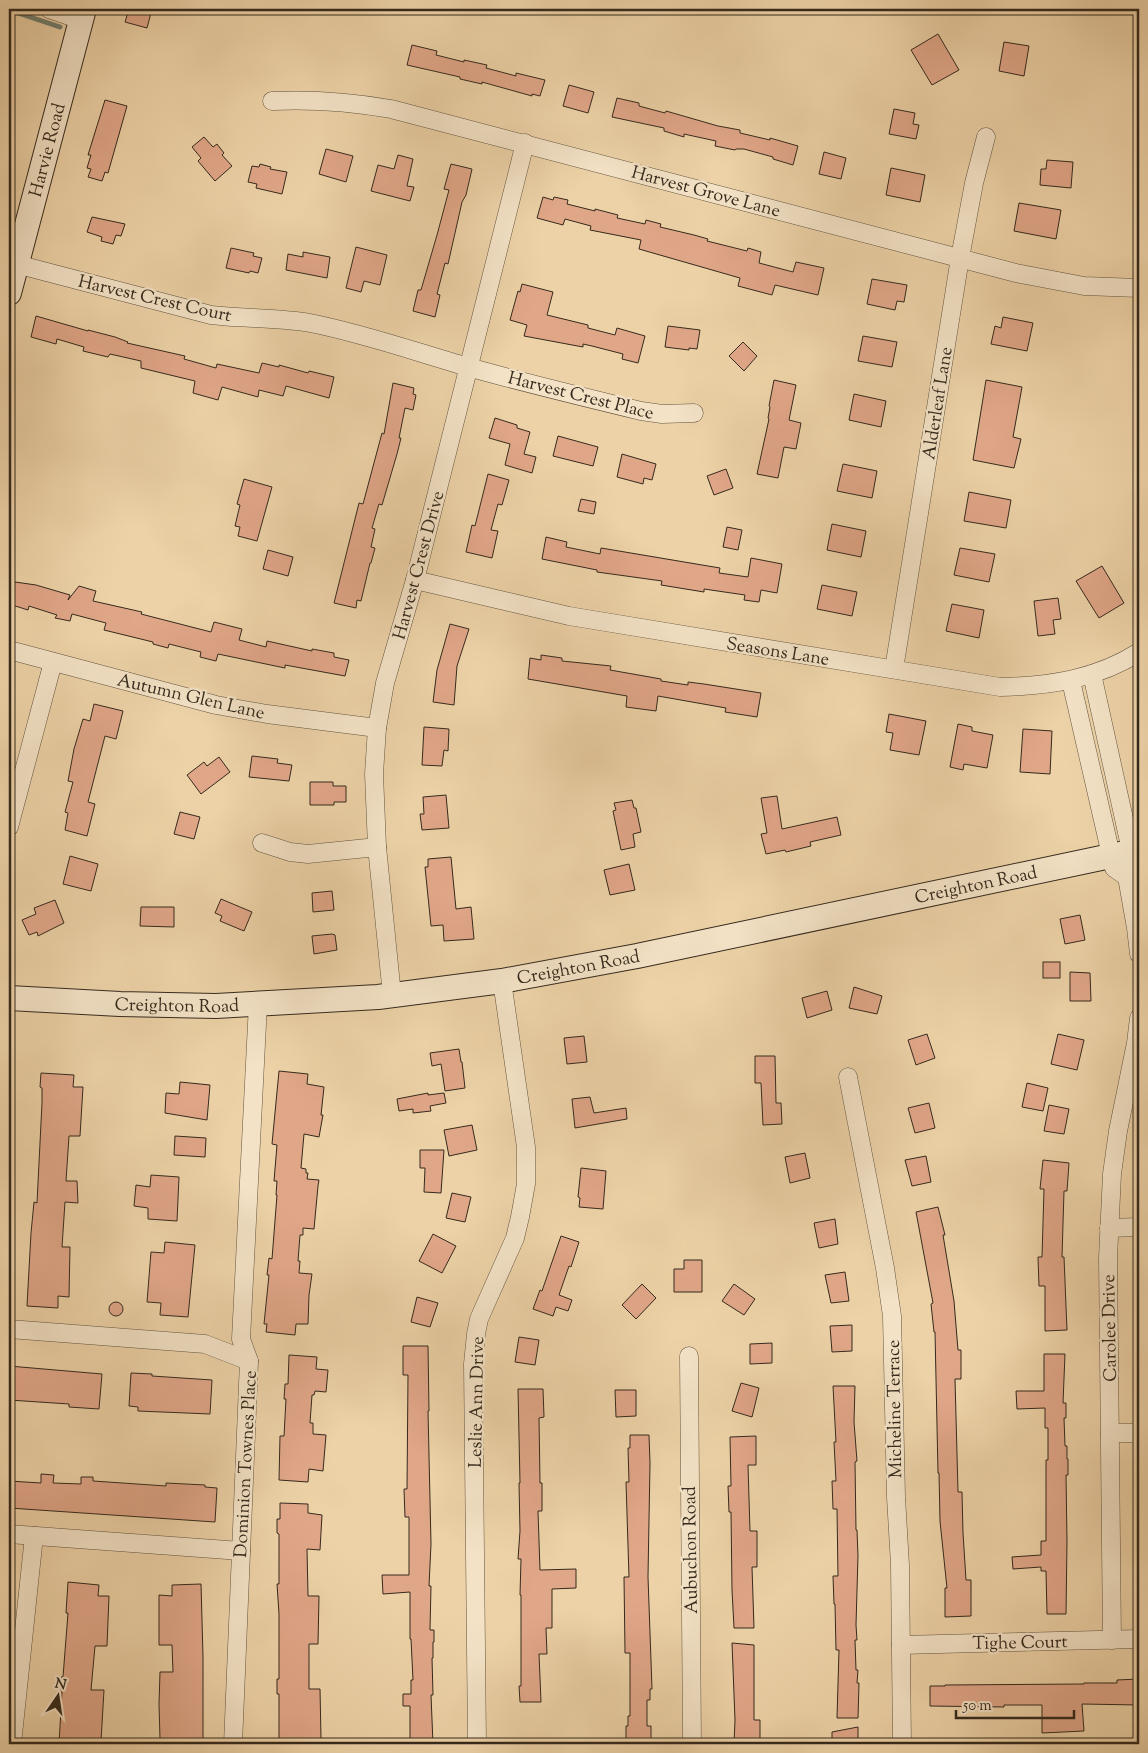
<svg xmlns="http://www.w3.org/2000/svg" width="1148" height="1753" font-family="'Sorts Mill Goudy',serif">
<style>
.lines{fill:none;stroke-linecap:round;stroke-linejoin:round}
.stream{stroke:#717f70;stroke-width:5}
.building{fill:#e0a688;stroke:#352a1d}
.street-casing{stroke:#635440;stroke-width:19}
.secondary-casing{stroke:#352a1d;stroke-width:26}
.street{stroke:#f3e2c6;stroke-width:18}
.secondary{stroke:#f3e2c6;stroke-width:24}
.labels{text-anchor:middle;stroke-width:4.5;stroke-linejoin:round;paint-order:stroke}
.street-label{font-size:18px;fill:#352a1d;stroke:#f3e2c6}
</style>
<rect width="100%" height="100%" fill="#edd2a7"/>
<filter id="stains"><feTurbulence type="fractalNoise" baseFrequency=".004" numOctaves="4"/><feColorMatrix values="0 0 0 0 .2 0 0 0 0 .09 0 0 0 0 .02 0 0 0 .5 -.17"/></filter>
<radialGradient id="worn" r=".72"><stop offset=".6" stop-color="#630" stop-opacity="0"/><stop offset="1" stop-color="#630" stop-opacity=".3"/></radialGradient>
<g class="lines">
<path class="stream" d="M9 10 60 27"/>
</g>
<g class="building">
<path d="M129 9H152L147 28 125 22Z"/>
<path d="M938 34 959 70 932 85 911 50Z"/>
<path d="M1004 42 1029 46 1024 76 999 71Z"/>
<path d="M412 45 437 51 436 55 464 62V60L487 65 486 68 516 76V73L545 80 540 96 532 94V96L482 82V84L460 79V77L407 65Z"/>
<path d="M569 85 594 92 588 113 563 106Z"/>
<path d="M617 98 639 103V106L665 113 666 111 718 126 740 130V133L770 140V138L798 146 793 165 773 159V157L744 149H736L735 150 715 146 716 141 684 134V137L664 131V128L612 117Z"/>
<path d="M105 100 127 106 108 173 105 172 102 181 88 177 91 169 87 168 91 155H88Z"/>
<path d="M894 109 915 113 913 124 919 125 916 139 889 134Z"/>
<path d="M204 137 213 147 217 144 224 153 222 155 232 166 215 181 198 161 201 158 192 147Z"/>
<path d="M326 149 353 156 346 182 319 174Z"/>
<path d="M824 152 846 158 841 179 819 174Z"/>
<path d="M398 155 413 159 407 186 414 187 410 201 371 191 378 165 394 169Z"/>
<path d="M1047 160 1073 162 1071 188 1040 185 1041 169H1046Z"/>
<path d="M260 164 271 167 270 169 287 172 282 194 256 188 257 184 248 182 252 166 259 167Z"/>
<path d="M451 164 472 169 466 195 462 202 448 264 445 263 437 294 440 295 435 317 413 311 418 290H421L437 235 449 190 444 189Z"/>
<path d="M891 168 925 175 920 202 886 195Z"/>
<path d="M543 197 553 200 554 197 568 200 567 204 595 211V209L618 215 617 218 645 224 646 220 661 224 660 227 694 235 708 239 707 241 747 251 748 248 761 252 759 263 793 272 796 262 824 268 818 295 775 285 772 295 738 286 740 278 639 249 641 240 590 230 591 226 565 219 563 225 537 218Z"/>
<path d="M1019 203 1061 210 1056 239 1014 231Z"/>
<path d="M92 217 125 224 121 236 116 235 113 244 101 241 102 237 87 232Z"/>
<path d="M356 247 387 255 380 285 364 281 361 292 346 288Z"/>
<path d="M231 248 254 253 253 256 262 258 258 273 250 271 249 273 226 268Z"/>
<path d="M303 252 330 257 327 278 286 270 288 254 303 257Z"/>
<path d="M872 279 907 285 904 302 897 301 895 310 867 304Z"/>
<path d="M522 284 553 292 547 315 588 325V328L615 335 617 328 645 336 638 363 622 359 623 354 592 346 583 344V347L524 336 527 325 510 320 518 291 520 292Z"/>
<path d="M36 316 88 331V330L115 337 128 342 127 343 185 356 184 359 216 368 217 364 259 373 262 363 279 367V365L308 373 309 371 334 377 329 398 286 386 283 396 259 390 258 397 222 387 218 400 193 393 195 381 141 368V361L110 354 108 357 83 351 84 347 57 339 56 344 31 337Z"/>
<path d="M1003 317 1033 323 1027 351 991 344 995 326 1001 328Z"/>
<path d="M668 326 700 330 697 349 689 348V350L665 347Z"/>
<path d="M863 336 897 342 892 367 858 361Z"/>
<path d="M743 342 757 356 744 371 729 356Z"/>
<path d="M774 380 796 385 789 420 801 423 796 449 784 447 778 478 757 474 769 419 768 418 770 407 769 406Z"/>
<path d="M986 380 1022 387 1013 437 1021 439 1014 468 973 460Z"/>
<path d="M393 383 414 388 413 394 416 395 413 410 405 408 399 438H401L397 454 382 505 379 504 372 528 375 529 371 547 375 548 371 563H370L361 601 357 600 356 608 334 603 359 503 363 504 382 433 384 434Z"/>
<path d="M854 394 886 401 881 427 849 420Z"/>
<path d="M495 418 517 425V428L530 432 524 454 536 457 532 473 505 465 510 444 489 438Z"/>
<path d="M558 436 598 447 593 466 553 456Z"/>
<path d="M622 454 656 464 652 480 644 478 643 484 617 477Z"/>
<path d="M843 464 877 471 872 498 837 491Z"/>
<path d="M726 469 733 488 714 495 707 476Z"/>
<path d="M488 474 509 480 502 505 498 504 491 530 498 531 492 558 466 552 472 525 475 526Z"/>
<path d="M244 479 272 487 257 541 238 536 240 527 235 526 240 505 237 504Z"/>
<path d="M969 492 1011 500 1006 528 964 521Z"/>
<path d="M581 499 596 502 594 514 578 511Z"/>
<path d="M832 524 866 531 861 557 827 550Z"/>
<path d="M727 527 742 530 738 550 723 547Z"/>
<path d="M546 537 567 542 566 547 600 554 601 548 720 568 719 573 748 577 751 558 782 564 777 593 761 590 759 602 744 600 745 595 704 589V592L661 585 662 581 597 572V570L542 559Z"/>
<path d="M960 548 995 554 989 582 954 575Z"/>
<path d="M268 550 293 557 288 576 263 569Z"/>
<path d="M1102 566 1124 603 1099 618 1076 581Z"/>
<path d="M15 582 36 585 70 595 68 600 79 586 96 591 93 601 142 612 141 614 211 632 214 622 242 629 239 640 266 647 267 641 312 651V649L334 653V657L349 660 345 676 285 665V668L218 654 216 661 200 657 201 652 169 644 168 648 153 644V642L104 630 106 623 72 614 70 621 55 618 57 615 29 606 28 610 9 604Z"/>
<path d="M822 585 857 592 852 616 817 609Z"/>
<path d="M1058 598 1061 619 1053 620 1055 634 1038 636 1034 601Z"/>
<path d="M952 604 984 610 979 638 946 631Z"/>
<path d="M450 624 469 629 457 666 454 705 433 702 437 670Z"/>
<path d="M541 655 562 658V661L611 666 610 670 661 679V681L688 685V682L704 684 761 693 757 717 725 712 726 708 658 696 656 711 626 707 627 696 528 679 530 658 541 660Z"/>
<path d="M94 704 123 711 116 739 105 736 88 802 95 804 87 836 65 830 68 813 65 812 73 782 68 781 74 749 83 719 90 721Z"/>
<path d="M889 714 926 721 919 755 890 750 893 733 886 732Z"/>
<path d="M958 724 972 727V731L993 735 987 768 964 764 963 770 950 767Z"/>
<path d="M424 727 449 729 448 751 444 750 442 766 422 765Z"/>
<path d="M1023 729 1052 731 1050 774 1020 772Z"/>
<path d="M252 756 278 759 277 763 292 765 289 781 249 777Z"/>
<path d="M219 757 230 772 201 794 187 775 204 762 207 766Z"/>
<path d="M310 782H333V786H346V802H334V805H310Z"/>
<path d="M446 795 449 828 422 830 420 814H424L423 797Z"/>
<path d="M777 796 782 829 837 817 841 835 810 842 811 846 786 852 785 850 766 854 761 834 767 833 761 798Z"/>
<path d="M632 800 634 808H636L641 832 633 834 635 847 621 850 613 811 616 810 614 803Z"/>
<path d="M180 812 200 817 194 839 174 834Z"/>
<path d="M70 856 98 864 91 891 63 884Z"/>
<path d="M451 857 456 909 471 907 474 939 444 941 443 925 431 926 425 867H428V859Z"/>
<path d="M629 864 635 890 610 895 604 870Z"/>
<path d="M332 891 334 910 313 912 312 893Z"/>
<path d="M221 899 252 912 244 931 220 921 222 916 215 913Z"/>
<path d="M55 900 64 923 38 936 37 932 29 935 22 920 36 914 34 908Z"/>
<path d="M141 907H174V927L140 926Z"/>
<path d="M1080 915 1085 940 1065 944 1060 919Z"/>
<path d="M332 934 335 935 337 950 314 954 312 936Z"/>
<rect x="1043" y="962" width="17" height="16"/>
<path d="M1070 972 1090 973 1091 1001H1070Z"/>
<path d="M854 987 882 996 877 1014 849 1008Z"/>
<path d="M827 991 832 1010 807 1018 802 998Z"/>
<path d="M927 1034 935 1058 916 1065 908 1040Z"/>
<path d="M1058 1034 1084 1040 1077 1070 1051 1064Z"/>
<path d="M584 1036 587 1062 567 1064 564 1038Z"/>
<path d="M459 1049 461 1062H462L465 1088 445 1091 441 1064 432 1066 430 1053Z"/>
<path d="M755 1056H775L776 1103H781L782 1124 763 1125 761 1083H755Z"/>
<path d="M279 1071 308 1074 307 1084 324 1087 321 1115H323L319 1137 304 1134 301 1168 306 1169V1173H308L307 1179 319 1180 318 1186 314 1229 303 1228V1235H300L298 1261H300L299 1273 312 1274 309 1295 308 1324H296L295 1335 266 1332 267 1324H264L269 1275H267L269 1258 272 1259 277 1195H276L277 1181H274L277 1145 272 1144Z"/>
<path d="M41 1073 74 1075 73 1087H83L80 1136H69L66 1181H77L78 1203 65 1202 62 1247H70L69 1297 58 1296V1308L27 1306 31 1233 34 1202 37 1203 42 1103V1088L40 1087Z"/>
<path d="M180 1082 210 1085 207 1120 165 1113 166 1093 179 1094Z"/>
<path d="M1027 1083 1048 1088 1043 1111 1022 1107Z"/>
<path d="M428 1093V1095L444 1093 446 1103 430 1106 431 1111 413 1113V1109L399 1111 397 1099Z"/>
<path d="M590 1097 594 1113 626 1108 627 1119 575 1128 572 1099Z"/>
<path d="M929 1103 935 1128 915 1133 908 1108Z"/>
<path d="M1049 1105 1069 1109 1064 1134 1044 1131Z"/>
<path d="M472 1125 477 1150 449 1156 444 1130Z"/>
<path d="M175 1136 206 1138 205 1157 174 1155Z"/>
<path d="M420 1150H444L441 1193 424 1192 425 1168H420Z"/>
<path d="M805 1153 810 1178 790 1183 785 1157Z"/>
<path d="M926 1156 931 1182 912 1186 905 1160Z"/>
<path d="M1043 1160 1069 1163 1067 1191H1064L1062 1257H1064L1067 1330 1045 1331V1286H1039L1038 1257H1042L1044 1189H1040Z"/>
<path d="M581 1168 606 1171 603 1209 579 1207 580 1198 578 1197Z"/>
<path d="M151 1175 179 1177 177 1221 148 1219V1208L134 1206 136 1185 150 1187Z"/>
<path d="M452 1193 471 1197 465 1222 446 1218Z"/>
<path d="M938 1207 945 1235H943L954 1301 958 1350H961V1379H955L958 1492H962L963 1533 966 1580H971V1616L945 1617V1588H947L940 1521 939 1473H938L935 1332H934L931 1304 933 1303 916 1212Z"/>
<path d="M835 1219 838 1244 819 1248 814 1223Z"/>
<path d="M433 1234 456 1246 442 1273 419 1261Z"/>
<path d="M561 1236 579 1242 571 1267 569 1266 559 1295 572 1300 568 1311 556 1307 553 1316 533 1309 540 1290 542 1291Z"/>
<path d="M165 1242 195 1245 188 1317 160 1315 161 1303 147 1302 151 1252 164 1253Z"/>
<path d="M684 1260H702V1292H674V1269H684Z"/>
<path d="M845 1272 849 1301 831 1303 825 1275Z"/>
<path d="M642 1284 656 1298 636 1319 622 1305Z"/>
<path d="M734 1284 755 1299 744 1315 722 1301Z"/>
<path d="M417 1297 438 1303 430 1327 411 1322Z"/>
<circle cx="116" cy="1309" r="7"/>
<path d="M852 1325V1351L832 1352 830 1326Z"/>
<path d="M519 1337 539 1340 535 1365 515 1362Z"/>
<path d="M772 1343V1363L750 1364V1344Z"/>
<path d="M403 1346H428L429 1411H428L431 1544 429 1586H431L430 1630H434V1642H433V1658H432L433 1695H431L433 1744H410V1706H403V1694H411V1680H413L411 1639H410V1592L383 1594 382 1575H409V1517H405L404 1489H407L408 1375H403Z"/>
<path d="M1044 1354H1065L1063 1403H1066V1418H1064L1065 1446H1067V1459H1068V1475H1066L1067 1541 1066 1614H1047L1046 1571H1041V1567L1013 1569 1012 1557 1041 1555V1541H1046V1460H1048V1428H1045V1408L1017 1409 1016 1391H1044Z"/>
<path d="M289 1355 317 1357 316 1369 328 1370 326 1392 315 1391 314 1395H312L310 1423H313V1434L326 1435 323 1471 309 1469 308 1482 279 1480 280 1436H284L286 1399H284L285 1384H288Z"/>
<path d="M9 1366 102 1374 99 1409 69 1407V1404L9 1400Z"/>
<path d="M131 1373 152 1374V1376L212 1380 210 1414 138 1411V1407L129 1406Z"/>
<path d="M741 1383 759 1388 752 1417 732 1411Z"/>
<path d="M833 1386H855L854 1422 857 1461 855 1462 856 1530H857L858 1556 856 1625 857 1640H855L856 1670H858L857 1683H859L858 1718H837L839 1650H836L835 1604H834L833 1576H838L837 1509H833L832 1481H836L834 1442H836Z"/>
<path d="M518 1389H543L544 1417 539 1418 540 1483H542V1511H538L540 1570 576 1569V1588L552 1589V1628H546L547 1654H539L541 1702H520L519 1686H521V1595H520L521 1559H518L520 1531 519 1483H520Z"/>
<path d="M615 1390H636V1416L616 1417Z"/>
<path d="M630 1435H649L650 1463 648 1577 652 1689H650V1700H647V1726H651V1744H626V1726H628V1716H630V1653H625L624 1577H629L626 1482H629L628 1448H630Z"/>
<path d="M756 1436V1465H748L750 1531H757V1567H752L754 1628H734L732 1590 731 1512H729L728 1486H731L730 1437Z"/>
<path d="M41 1474 54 1475 53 1483 81 1484V1477H93V1481L166 1486V1483L205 1485V1487L217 1488 215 1522 9 1508V1481L41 1483Z"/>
<path d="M280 1503 308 1504V1513L322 1515 320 1550 307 1549 308 1596H319L318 1644H309V1689H320L321 1739H309L310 1744H279V1694H277V1679H279V1614L277 1584H279V1534L277 1533V1519H280Z"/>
<path d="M68 1582 99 1585 98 1596H109L107 1646H95L91 1690H104L101 1741 89 1740 88 1744H59L62 1692H60L61 1677H63L68 1613H66Z"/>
<path d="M201 1584 203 1657V1744H174V1739H160L159 1704 160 1672H173L172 1645H159V1595L172 1596V1585Z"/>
<path d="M732 1643 754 1645V1720H760V1744H734L735 1720Z"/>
<path d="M1139 1679V1705L1082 1704 1084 1731 1042 1733V1705H1004V1707L930 1706V1686H945V1685L1084 1684V1683H1117V1680Z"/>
<path d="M858 1727V1743H832V1732Z"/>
</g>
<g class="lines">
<g class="street-casing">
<g id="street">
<path d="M49 9 81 20"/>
<path d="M272 101C313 99 351 102 391 109L1016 273 1084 286 1139 288"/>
<path d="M16 264 211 315C244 319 277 317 310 323 362 333 416 352 468 367 525 383 583 397 641 411L662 414 694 413"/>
<path d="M415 580 569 616 1000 687C1050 686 1097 679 1139 652"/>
<path d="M9 650 216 705 267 714 377 728"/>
<path d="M894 669 960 258 974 183 986 137"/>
<path d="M1092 674 1134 864 1127 877 1136 928 1139 954"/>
<path d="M1071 681 1114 868 1127 877"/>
<path d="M9 827 53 662"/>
<path d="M262 843 290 852 308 854 377 847"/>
<path d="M392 995 377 847 374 774 377 728 385 683 415 580 525 143"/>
<path d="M848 1077 885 1268 892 1316 896 1497 900 1565 902 1744"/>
<path d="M1109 1228 1139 1227"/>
<path d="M9 1329 205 1344 249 1361"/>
<path d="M689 1356 692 1744"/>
<path d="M1110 1433H1139"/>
<path d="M9 1534 241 1551"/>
<path d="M1112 1640 1108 1258 1112 1174 1118 1131 1136 1043 1139 1018"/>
<path d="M901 1645 1139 1639"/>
<path d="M12 1744 34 1536"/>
<path d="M233 1744 249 1361 241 1339 258 1004"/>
<path d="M477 1744 473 1364 476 1334 479 1319 515 1238 520 1217 526 1184V1147L502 981"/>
</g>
</g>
<g class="secondary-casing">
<g id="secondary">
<path id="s1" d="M9 293 84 9"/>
<path id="s2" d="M9 998 120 1004 216 1006 378 997 502 981 637 956 1139 850"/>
</g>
</g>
<use href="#street" class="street"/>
<use href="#secondary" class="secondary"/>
</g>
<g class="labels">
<g class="street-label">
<text dy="6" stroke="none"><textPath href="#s1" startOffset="148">Harvie Road</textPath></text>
<text transform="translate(706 191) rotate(15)" y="6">Harvest Grove Lane</text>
<text transform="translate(155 298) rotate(13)" y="6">Harvest Crest Court</text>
<text transform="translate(581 395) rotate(14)" y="6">Harvest Crest Place</text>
<text transform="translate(937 403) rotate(-81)" y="6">Alderleaf Lane</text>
<text transform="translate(418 565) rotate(-75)" y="6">Harvest Crest Drive</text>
<text transform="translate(778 651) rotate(9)" y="6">Seasons Lane</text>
<text transform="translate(191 696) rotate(13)" y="6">Autumn Glen Lane</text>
<text dy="6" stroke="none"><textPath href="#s2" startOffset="978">Creighton Road</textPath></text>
<text dy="6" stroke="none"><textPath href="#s2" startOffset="572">Creighton Road</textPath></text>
<text dy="6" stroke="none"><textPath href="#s2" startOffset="168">Creighton Road</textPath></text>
<text transform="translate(1109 1328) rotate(-91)" y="6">Carolee Drive</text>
<text transform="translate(476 1402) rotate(-89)" y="6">Leslie Ann Drive</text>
<text transform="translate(894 1409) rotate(-91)" y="6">Micheline Terrace</text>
<text transform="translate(245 1464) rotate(-87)" y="6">Dominion Townes Place</text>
<text transform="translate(690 1550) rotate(-91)" y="6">Aubuchon Road</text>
<text transform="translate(1020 1642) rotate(-1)" y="6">Tighe Court</text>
</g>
</g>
<rect width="1148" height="1753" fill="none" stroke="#edd2a7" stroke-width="30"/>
<rect x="10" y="10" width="1128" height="1733" fill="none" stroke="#352a1d" stroke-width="2.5"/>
<rect x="15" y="15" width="1118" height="1723" fill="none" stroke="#352a1d"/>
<g transform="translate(58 1696) rotate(13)" stroke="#f3e2c6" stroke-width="4" paint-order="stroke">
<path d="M0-4L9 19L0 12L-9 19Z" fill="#352a1d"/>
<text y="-8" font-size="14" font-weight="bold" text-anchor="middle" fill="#352a1d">N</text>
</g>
<path d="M956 1710v8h118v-8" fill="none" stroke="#352a1d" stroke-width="2.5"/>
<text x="963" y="1710" font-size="15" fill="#352a1d" stroke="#f3e2c6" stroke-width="4" paint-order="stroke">50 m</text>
<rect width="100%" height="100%" filter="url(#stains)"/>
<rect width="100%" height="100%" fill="url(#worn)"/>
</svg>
